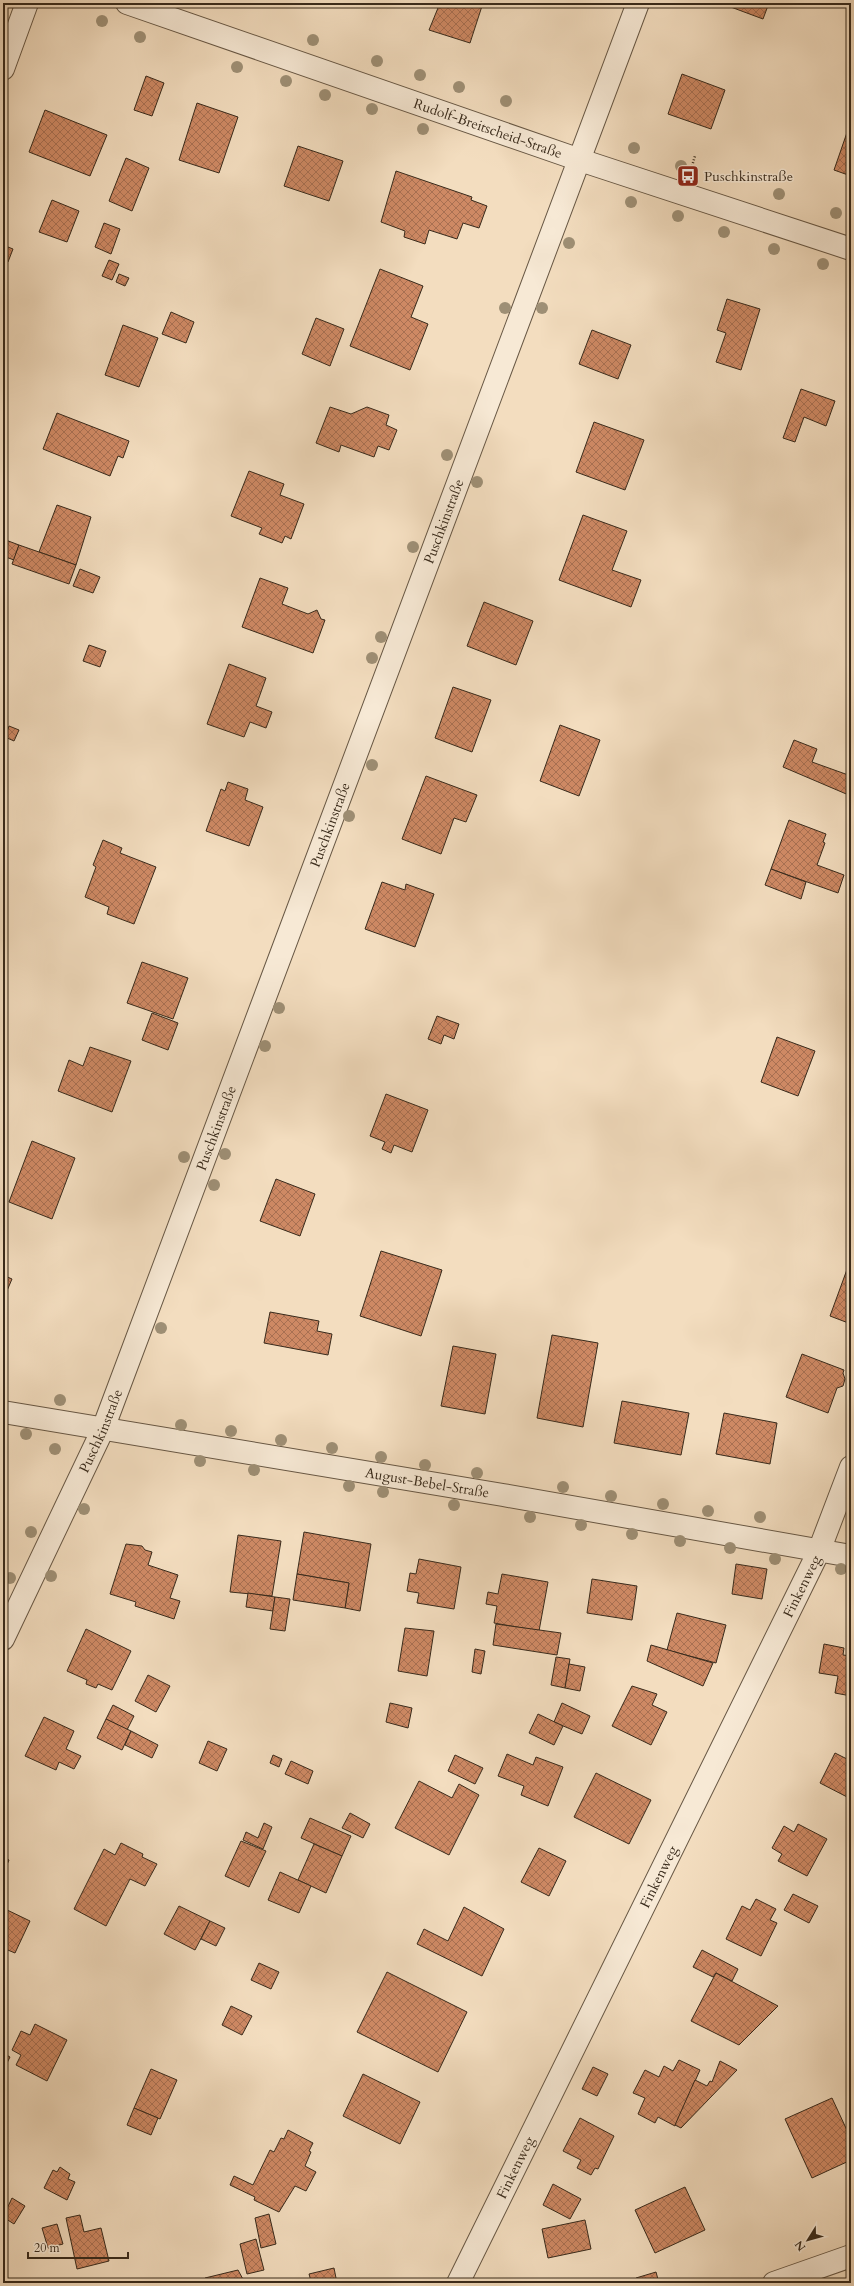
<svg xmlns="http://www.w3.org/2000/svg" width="854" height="2286" font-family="Cardo,serif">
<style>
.building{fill:url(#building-cross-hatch);stroke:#382a1b}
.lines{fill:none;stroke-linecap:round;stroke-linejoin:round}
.street-casing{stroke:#675744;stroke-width:24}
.path{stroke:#382a1b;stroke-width:2.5;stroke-dasharray:1 2;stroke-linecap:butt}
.street{stroke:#f7e9d5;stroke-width:22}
.tree{fill:#9e8f75}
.labels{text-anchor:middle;stroke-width:3;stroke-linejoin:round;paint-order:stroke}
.street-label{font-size:14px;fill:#382a1b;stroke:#f7e9d5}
.poi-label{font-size:14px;fill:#382a1b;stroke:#f7e9d5;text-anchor:start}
</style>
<defs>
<pattern id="building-cross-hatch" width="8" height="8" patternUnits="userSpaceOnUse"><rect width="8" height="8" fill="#ce8964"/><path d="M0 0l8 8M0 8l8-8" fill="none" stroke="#a87052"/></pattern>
</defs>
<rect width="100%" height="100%" fill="#f3ddbf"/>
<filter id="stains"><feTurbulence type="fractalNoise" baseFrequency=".005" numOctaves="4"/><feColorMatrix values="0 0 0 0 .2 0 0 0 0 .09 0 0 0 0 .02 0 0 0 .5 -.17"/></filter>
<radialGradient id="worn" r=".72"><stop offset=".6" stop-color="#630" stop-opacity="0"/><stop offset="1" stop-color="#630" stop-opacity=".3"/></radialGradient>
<g class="building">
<path d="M440 3H483L470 43 429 30Z"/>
<path d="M720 3H769L763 19Z"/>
<path d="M682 74 725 90 711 129 668 114Z"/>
<path d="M146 76 164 83 152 116 134 110Z"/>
<path d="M197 103 238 117 219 173 179 160Z"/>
<path d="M45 110 107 135 90 176 29 152Z"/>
<path d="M851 121V176L834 170Z"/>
<path d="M298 146 343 161 329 201 284 186Z"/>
<path d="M126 158 149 168 132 211 109 201Z"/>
<path d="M396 171 472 197 471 200 487 206 479 228 463 223 457 239 429 230 425 244 404 237 405 231 381 222Z"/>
<path d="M52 200 79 211 67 242 39 232Z"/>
<path d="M104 223 120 229 111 254 95 247Z"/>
<path d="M3 245 13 249 8 262 3 259Z"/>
<path d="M109 260 119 264 112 280 102 276Z"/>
<path d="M380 269 423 286 411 317 428 324 410 370 350 346Z"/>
<path d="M119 274 129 278 125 286 116 282Z"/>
<path d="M727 299 760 309 741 370 716 362 726 333 717 330Z"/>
<path d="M171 312 194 322 186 343 162 334Z"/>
<path d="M316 318 344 329 330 366 302 354Z"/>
<path d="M123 325 158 338 139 387 105 375Z"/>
<path d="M592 330 631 345 618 379 579 364Z"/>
<path d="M801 389 835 401 826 426 804 417 795 442 783 438Z"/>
<path d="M330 407 351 414 367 407 389 415 386 425 397 430 389 450 378 446 374 457 341 445 339 452 316 443Z"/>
<path d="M57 413 129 441 123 458 118 456 110 476 43 449Z"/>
<path d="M594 422 644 440 625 490 576 472Z"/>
<path d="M249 471 284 484 280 495 304 504 291 539 285 536 282 543 259 534 262 528 231 516Z"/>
<path d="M57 505 91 517 76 565 39 552Z"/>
<path d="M583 515 627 531 612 570 641 580 631 607 559 580Z"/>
<path d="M3 539 19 545 14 560 3 556Z"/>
<path d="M19 545 76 565 69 584 12 564Z"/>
<path d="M80 569 100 577 93 593 73 586Z"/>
<path d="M260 578 288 588 282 604 308 614 317 610 321 619 325 620 313 653 242 627Z"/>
<path d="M484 602 533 621 516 665 467 646Z"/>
<path d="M89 645 106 651 100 667 83 661Z"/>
<path d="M229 664 266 678 256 706 272 712 266 728 250 722 244 737 207 724Z"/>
<path d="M453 687 491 700 472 752 435 738Z"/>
<path d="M560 725 600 740 579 796 540 781Z"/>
<path d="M9 726 19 730 14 741 5 737Z"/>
<path d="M794 740 817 749 812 762 851 776V796L783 767Z"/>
<path d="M426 776 477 795 466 822 454 818 441 854 402 839Z"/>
<path d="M228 782 248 789 245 800 263 807 249 846 206 831 221 789 225 791Z"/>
<path d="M789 820 826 834 823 842 825 843 817 865 844 875 838 893 771 869Z"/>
<path d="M103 840 122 848 120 853 156 867 134 924 107 914 109 907 85 897 96 867 93 865Z"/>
<path d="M771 869 806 882 801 899 765 885Z"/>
<path d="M382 882 405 890 406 884 434 894 415 947 365 929Z"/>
<path d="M142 962 188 978 173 1019 127 1003Z"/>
<path d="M152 1013 178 1023 168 1050 142 1040Z"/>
<path d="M437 1016 459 1024 454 1039 444 1035 441 1044 428 1039Z"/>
<path d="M777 1037 815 1051 798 1096 761 1082Z"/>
<path d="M90 1047 131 1061 112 1112 58 1091 69 1060 83 1066Z"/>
<path d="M386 1094 428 1110 412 1152 394 1145 391 1153 382 1149 385 1142 370 1136Z"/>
<path d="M32 1141 75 1158 52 1219 9 1202Z"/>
<path d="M276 1179 315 1194 300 1236 260 1221Z"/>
<path d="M381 1251 442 1270 421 1336 360 1316Z"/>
<path d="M849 1264 851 1265V1324L830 1316Z"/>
<path d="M3 1275 12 1279 3 1300Z"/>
<path d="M270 1312 319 1321 317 1331 332 1334 328 1355 264 1343Z"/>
<path d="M552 1335 598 1343 583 1427 537 1418Z"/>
<path d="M453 1346 496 1354 485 1414 441 1406Z"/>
<path d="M802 1354 844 1370 843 1373 845 1379 843 1386 837 1388 828 1413 786 1397Z"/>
<path d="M622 1401 689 1413 681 1455 614 1443Z"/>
<path d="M724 1413 777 1423 770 1464 716 1454Z"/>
<path d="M304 1532 371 1544 360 1611 345 1608 349 1583 297 1574Z"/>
<path d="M238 1535 281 1541 272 1596 230 1592Z"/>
<path d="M126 1544 142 1546 145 1550 152 1552 148 1565 178 1575 170 1598 180 1601 174 1619 135 1606 136 1602 110 1594Z"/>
<path d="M419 1559 461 1567 454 1609 417 1603 419 1593 407 1591 410 1573 416 1574Z"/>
<path d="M736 1564 767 1569 762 1599 732 1594Z"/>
<path d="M297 1574 349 1583 345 1608 293 1600Z"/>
<path d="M502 1574 548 1582 539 1631 494 1623 497 1606 486 1604 488 1592 498 1594Z"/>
<path d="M592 1579 637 1586 632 1620 587 1613Z"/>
<path d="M248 1593 275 1597 273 1611 246 1607Z"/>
<path d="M275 1597 290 1599 285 1631 270 1629Z"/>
<path d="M677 1613 726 1625 716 1663 667 1650Z"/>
<path d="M496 1624 561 1633 557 1655 493 1645Z"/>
<path d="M405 1628 434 1631 427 1676 398 1671Z"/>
<path d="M86 1629 131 1651 112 1690 98 1684 96 1688 86 1684 87 1680 67 1671Z"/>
<path d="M824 1644 844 1648 843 1655 851 1656V1696L835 1693 838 1676 819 1673Z"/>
<path d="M651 1645 713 1663 703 1686 647 1661Z"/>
<path d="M475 1649 485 1651 481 1674 472 1672Z"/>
<path d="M556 1657 570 1659 565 1688 551 1685Z"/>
<path d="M569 1664 585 1667 580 1691 565 1688Z"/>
<path d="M148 1675 170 1686 156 1712 135 1701Z"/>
<path d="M632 1686 657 1694 652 1705 667 1712 651 1745 612 1726Z"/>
<path d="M390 1703 412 1708 408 1728 386 1722Z"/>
<path d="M562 1703 590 1716 582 1734 554 1722Z"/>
<path d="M113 1705 134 1716 127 1730 106 1719Z"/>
<path d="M538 1714 563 1726 554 1745 529 1733Z"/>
<path d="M44 1717 74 1731 66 1749 81 1756 74 1769 59 1762 56 1770 25 1756Z"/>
<path d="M106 1719 131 1731 122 1750 97 1738Z"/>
<path d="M131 1731 158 1745 152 1758 125 1745Z"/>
<path d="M208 1741 227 1749 217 1771 199 1763Z"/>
<path d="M835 1753 851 1761V1799L820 1783Z"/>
<path d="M507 1754 533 1765 536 1757 563 1767 548 1806 521 1795 524 1786 498 1776Z"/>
<path d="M273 1755 282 1759 279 1767 270 1763Z"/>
<path d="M455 1755 483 1768 475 1784 448 1771Z"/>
<path d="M291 1761 313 1771 308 1784 285 1774Z"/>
<path d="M596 1773 651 1800 629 1844 574 1817Z"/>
<path d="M419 1781 452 1798 459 1784 479 1795 449 1855 395 1828Z"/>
<path d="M350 1813 370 1824 363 1838 342 1828Z"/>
<path d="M310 1818 351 1836 342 1856 301 1838Z"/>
<path d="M264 1823 272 1827 263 1849 243 1840 246 1832 258 1838Z"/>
<path d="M798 1824 827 1839 807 1876 778 1861 782 1854 772 1848 784 1826 794 1832Z"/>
<path d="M241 1841 266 1851 249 1887 225 1876Z"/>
<path d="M121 1843 143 1854 142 1857 157 1864 145 1886 130 1879 106 1926 74 1909 104 1849 115 1855Z"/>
<path d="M314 1844 342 1856 326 1893 298 1880Z"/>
<path d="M539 1848 566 1861 549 1896 521 1882Z"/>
<path d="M3 1857 9 1860 3 1874Z"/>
<path d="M280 1872 311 1886 299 1913 268 1900Z"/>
<path d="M793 1894 818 1906 809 1923 784 1910Z"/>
<path d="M756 1899 776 1909 770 1920 777 1923 761 1956 726 1939 742 1906 750 1910Z"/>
<path d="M179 1906 210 1921 195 1950 164 1934Z"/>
<path d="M464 1907 504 1929 482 1976 417 1944 424 1929 448 1941Z"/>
<path d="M3 1908 30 1921 15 1953 3 1948Z"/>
<path d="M210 1921 225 1928 216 1946 201 1939Z"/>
<path d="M702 1950 738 1969 732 1981 716 1973 713 1977 693 1967Z"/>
<path d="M259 1963 279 1972 271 1989 251 1980Z"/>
<path d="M387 1972 467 2012 438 2072 357 2032Z"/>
<path d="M716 1973 778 2006 739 2045 691 2021Z"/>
<path d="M231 2006 252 2016 242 2035 222 2025Z"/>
<path d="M35 2024 67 2040 47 2081 16 2065 21 2055 12 2050 21 2031 30 2035Z"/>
<path d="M3 2053 10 2057 3 2071Z"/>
<path d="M679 2060 700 2070 675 2126 658 2117 655 2123 638 2114 645 2098 633 2093 645 2070 659 2077 664 2066 673 2071Z"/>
<path d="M720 2061 737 2070 681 2128 675 2125 695 2080 707 2086 710 2081 712 2082Z"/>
<path d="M593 2067 608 2074 597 2096 582 2089Z"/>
<path d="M151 2069 177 2080 160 2119 134 2108Z"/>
<path d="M363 2074 420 2102 400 2144 343 2116Z"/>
<path d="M832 2098 851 2139V2160L812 2178 785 2119Z"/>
<path d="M134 2108 158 2118 151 2135 127 2125Z"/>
<path d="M580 2118 614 2136 598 2169 595 2168 591 2175 577 2168 581 2160 563 2151Z"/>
<path d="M288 2130 313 2143 309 2151 311 2152 305 2166 316 2172 306 2191 295 2186 279 2212 254 2200 255 2197 230 2185 234 2176 253 2185 270 2150 274 2152 281 2138 284 2139Z"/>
<path d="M60 2167 70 2174 68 2179 75 2182 67 2200 44 2188 53 2170 57 2172Z"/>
<path d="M553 2184 581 2199 570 2219 543 2205Z"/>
<path d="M685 2187 705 2230 655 2253 635 2210Z"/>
<path d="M12 2198 25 2206 14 2224 3 2217Z"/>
<path d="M269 2214 276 2244 261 2248 255 2218Z"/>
<path d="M80 2215 84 2232 101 2228 109 2261 77 2269 66 2218Z"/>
<path d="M585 2220 591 2249 548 2258 542 2229Z"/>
<path d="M57 2224 63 2244 48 2248 42 2228Z"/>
<path d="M256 2239 264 2270 247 2274 240 2244Z"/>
<path d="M334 2268 337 2283 311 2281 309 2274Z"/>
<path d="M238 2270 245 2283H206L205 2278Z"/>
<path d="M656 2272 659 2283H637L636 2278Z"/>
</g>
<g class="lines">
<g class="street-casing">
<g id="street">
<path id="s1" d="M127 3 580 160 851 249"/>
<path d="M3 69 27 3"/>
<path id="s2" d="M3 1412 503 1495 851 1556"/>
<path id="s3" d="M3 1639 103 1429 638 3"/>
<path id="s4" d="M458 2283 819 1551 851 1467"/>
<path d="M774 2283 851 2256"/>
</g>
</g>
<path class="path" d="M692 166 695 156"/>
<use href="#street" class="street"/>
</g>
<g class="tree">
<circle cx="102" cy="21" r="6"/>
<circle cx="140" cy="37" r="6"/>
<circle cx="313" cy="40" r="6"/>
<circle cx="377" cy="61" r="6"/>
<circle cx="237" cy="67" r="6"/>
<circle cx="420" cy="75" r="6"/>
<circle cx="286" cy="81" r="6"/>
<circle cx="459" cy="87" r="6"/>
<circle cx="325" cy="95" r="6"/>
<circle cx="506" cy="101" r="6"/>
<circle cx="372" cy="109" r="6"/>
<circle cx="423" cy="129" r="6"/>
<circle cx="634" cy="148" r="6"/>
<circle cx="681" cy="166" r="6"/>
<circle cx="779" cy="194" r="6"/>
<circle cx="631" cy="202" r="6"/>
<circle cx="836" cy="213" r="6"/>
<circle cx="678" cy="216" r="6"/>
<circle cx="724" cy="232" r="6"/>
<circle cx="569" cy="243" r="6"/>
<circle cx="774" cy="249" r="6"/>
<circle cx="823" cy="264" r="6"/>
<circle cx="505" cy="308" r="6"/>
<circle cx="542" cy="308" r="6"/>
<circle cx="447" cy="455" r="6"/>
<circle cx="477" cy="482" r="6"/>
<circle cx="413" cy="547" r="6"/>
<circle cx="381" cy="637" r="6"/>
<circle cx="372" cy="658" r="6"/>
<circle cx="372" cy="765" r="6"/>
<circle cx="349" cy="816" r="6"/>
<circle cx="279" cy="1008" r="6"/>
<circle cx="265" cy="1046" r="6"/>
<circle cx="225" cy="1154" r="6"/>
<circle cx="184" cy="1157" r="6"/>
<circle cx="214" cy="1185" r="6"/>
<circle cx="161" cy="1328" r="6"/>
<circle cx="60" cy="1400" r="6"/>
<circle cx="181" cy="1425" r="6"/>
<circle cx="231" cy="1431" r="6"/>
<circle cx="26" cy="1434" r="6"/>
<circle cx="281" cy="1440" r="6"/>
<circle cx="332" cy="1448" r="6"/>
<circle cx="55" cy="1449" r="6"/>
<circle cx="381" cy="1457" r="6"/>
<circle cx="200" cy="1461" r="6"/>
<circle cx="425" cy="1465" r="6"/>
<circle cx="254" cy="1470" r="6"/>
<circle cx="477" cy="1473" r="6"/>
<circle cx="349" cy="1486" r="6"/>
<circle cx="563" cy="1487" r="6"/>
<circle cx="383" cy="1492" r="6"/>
<circle cx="611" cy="1496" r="6"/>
<circle cx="663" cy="1504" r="6"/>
<circle cx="454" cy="1505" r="6"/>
<circle cx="84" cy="1509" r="6"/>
<circle cx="708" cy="1511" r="6"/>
<circle cx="530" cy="1517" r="6"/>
<circle cx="760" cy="1517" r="6"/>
<circle cx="581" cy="1525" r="6"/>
<circle cx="31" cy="1532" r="6"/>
<circle cx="632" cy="1534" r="6"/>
<circle cx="680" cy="1541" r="6"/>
<circle cx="730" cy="1548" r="6"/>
<circle cx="775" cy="1559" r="6"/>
<circle cx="841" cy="1569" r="6"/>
<circle cx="51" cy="1576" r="6"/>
<circle cx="10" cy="1578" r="6"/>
</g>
<defs>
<g id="bus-square" transform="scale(1.15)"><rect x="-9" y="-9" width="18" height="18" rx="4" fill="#8f2418" stroke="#f7e9d5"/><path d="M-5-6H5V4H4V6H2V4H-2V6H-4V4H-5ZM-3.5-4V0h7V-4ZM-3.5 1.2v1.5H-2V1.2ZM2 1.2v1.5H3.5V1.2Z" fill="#fff"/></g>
</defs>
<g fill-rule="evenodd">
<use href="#bus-square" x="688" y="176"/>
</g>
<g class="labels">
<g class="street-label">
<text dy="5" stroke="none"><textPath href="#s1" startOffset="382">Rudolf-Breitscheid-Straße</textPath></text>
<text dy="5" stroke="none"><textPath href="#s3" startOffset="1202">Puschkinstraße</textPath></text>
<text dy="5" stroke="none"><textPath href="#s3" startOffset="878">Puschkinstraße</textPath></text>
<text dy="5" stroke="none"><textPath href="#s3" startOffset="554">Puschkinstraße</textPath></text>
<text dy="5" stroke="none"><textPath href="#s3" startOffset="230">Puschkinstraße</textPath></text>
<text dy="5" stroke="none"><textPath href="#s2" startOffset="430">August-Bebel-Straße</textPath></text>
<text dy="5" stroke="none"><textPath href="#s4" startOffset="777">Finkenweg</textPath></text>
<text dy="5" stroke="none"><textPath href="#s4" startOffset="453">Finkenweg</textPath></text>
<text dy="5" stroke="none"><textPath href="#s4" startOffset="129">Finkenweg</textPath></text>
</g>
<g class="poi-label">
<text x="704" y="181">Puschkinstraße</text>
</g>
</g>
<rect width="854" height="2286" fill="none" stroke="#f3ddbf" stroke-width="16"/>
<rect x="4" y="4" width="846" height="2278" fill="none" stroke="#382a1b" stroke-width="2"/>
<rect x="8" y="8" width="838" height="2270" fill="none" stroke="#382a1b"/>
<g transform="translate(808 2240) rotate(233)" stroke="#f7e9d5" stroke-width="3" paint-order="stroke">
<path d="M0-3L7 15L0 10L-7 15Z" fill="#382a1b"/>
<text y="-6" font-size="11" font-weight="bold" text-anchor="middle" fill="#382a1b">N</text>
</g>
<path d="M28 2252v6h100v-6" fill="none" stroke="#382a1b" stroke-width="2"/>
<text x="34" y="2252" font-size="12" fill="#382a1b" stroke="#f7e9d5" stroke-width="3" paint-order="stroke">20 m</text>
<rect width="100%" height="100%" filter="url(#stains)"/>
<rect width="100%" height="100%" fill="url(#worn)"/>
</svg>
